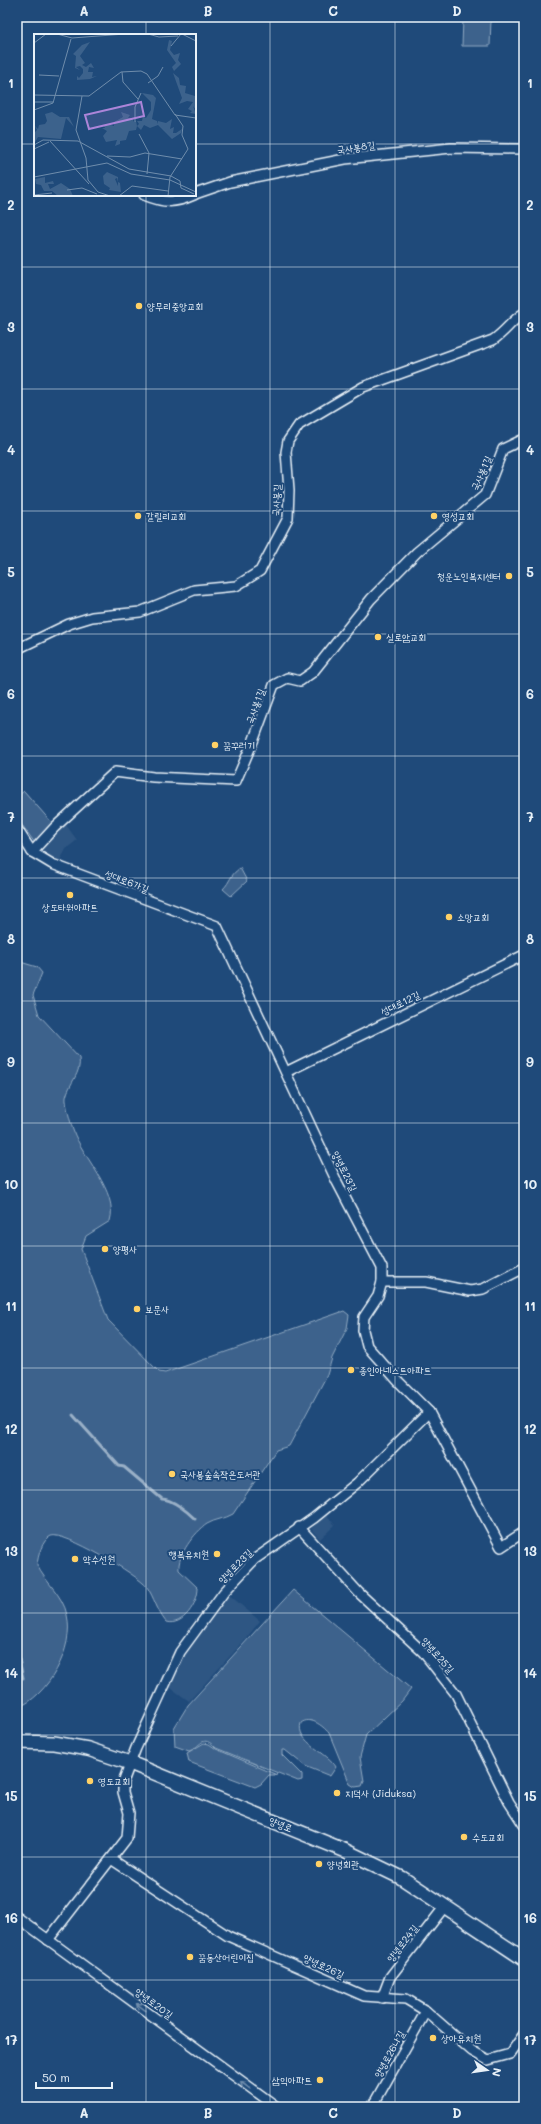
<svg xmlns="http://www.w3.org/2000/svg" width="541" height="2124" font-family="Mali,'Poor Story',sans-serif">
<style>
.built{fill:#2e5683}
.green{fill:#3c628c;stroke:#92aac2}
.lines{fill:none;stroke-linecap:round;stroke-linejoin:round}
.stream{stroke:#9ab0c7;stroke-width:3}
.minor-casing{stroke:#e8f1f8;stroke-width:12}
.secondary-casing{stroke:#e8f1f8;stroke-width:16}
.minor{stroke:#1f4a7a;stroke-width:9}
.secondary{stroke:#1f4a7a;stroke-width:13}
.oneway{stroke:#6f8dac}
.grid{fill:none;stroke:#e8f1f8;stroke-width:1;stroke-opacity:0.55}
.poi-dot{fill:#ffd166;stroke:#1f4a7a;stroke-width:1.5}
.labels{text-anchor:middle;stroke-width:4;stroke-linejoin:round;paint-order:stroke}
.street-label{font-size:10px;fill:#e8f1f8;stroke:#1f4a7a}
.poi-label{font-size:10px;fill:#e8f1f8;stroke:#1f4a7a;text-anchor:start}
.inset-road{fill:none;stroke:#6f8dac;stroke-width:1}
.view{fill:#ac85d9;fill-opacity:0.15;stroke:#ac85d9;stroke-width:2}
.inset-edge{fill:none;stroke:#e8f1f8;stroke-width:2}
.neatline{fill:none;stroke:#e8f1f8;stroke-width:1.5}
.grid-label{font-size:13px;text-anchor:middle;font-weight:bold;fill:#e8f1f8}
</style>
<rect width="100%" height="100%" fill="#1f4a7a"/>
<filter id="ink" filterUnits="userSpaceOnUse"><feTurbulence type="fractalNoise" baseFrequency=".025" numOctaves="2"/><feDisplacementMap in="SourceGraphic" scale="8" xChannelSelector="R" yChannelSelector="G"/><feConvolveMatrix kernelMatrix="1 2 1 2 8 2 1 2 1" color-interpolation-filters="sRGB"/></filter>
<g filter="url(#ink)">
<g class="built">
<path d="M66 825 77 840 66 849 58 864 50 861 38 850Z"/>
<path d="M326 1515 335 1525 320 1539 311 1529Z"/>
<path d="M228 1594 260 1621 244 1641 189 1701 168 1686 184 1655Z"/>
</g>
<g class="green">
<path d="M463 19H491L490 46H462Z"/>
<path d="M24 791 52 823 35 843 17 818V797Z"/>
<path d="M240 868 247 881 231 896 223 889C231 881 229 876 240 868Z"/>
<path d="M17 961 37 967 42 973 33 995 39 1015 79 1058C82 1073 69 1083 66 1097 65 1103 71 1124 73 1130 82 1157 119 1192 110 1221L86 1236 81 1249 108 1320 159 1372 165 1373 344 1311 349 1315 347 1328 332 1358 327 1375 289 1446 276 1450 233 1514C225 1519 215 1519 207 1524 195 1532 177 1555 179 1570L198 1588C198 1603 183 1627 166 1622 157 1611 154 1597 147 1587 138 1575 64 1531 51 1536 42 1540 38 1556 37 1565 45 1582 63 1595 67 1615 75 1648 48 1696 17 1708Z"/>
<path d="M293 1590 411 1689 402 1701 366 1735 360 1757 364 1781 362 1786 355 1787 350 1784 329 1733C322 1725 310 1716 301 1723 295 1742 328 1752 336 1767L330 1776 305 1766 285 1750H282V1755L302 1775V1780L298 1781 216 1748C202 1733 201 1747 189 1751L175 1746 174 1728 188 1705Z"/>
<path d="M204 1743 209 1744 216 1749 277 1775H269L261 1784 255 1787 189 1762 187 1753Z"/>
</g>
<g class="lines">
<g class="stream">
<path d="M73 1415 119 1466 124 1467 162 1499C172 1499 188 1512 195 1519"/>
<path d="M17 1650 23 1678"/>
</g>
<g class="minor-casing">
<g id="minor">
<path d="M195 194 230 182 345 159 451 148 524 149"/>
<path d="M144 195C164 203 174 204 194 195"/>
<path d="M17 649 69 624 92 617 140 612 194 590 236 586 260 571 288 518 289 490 286 452 288 441 299 425 363 387 493 340C506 331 511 321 524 313"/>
<path d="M17 829 32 852 52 864 217 926 337 1182 382 1268V1282L378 1296 364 1317 363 1330 367 1346 398 1381 429 1412 357 1483 314 1518 255 1559 224 1592 180 1652 136 1748 123 1782V1792L129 1813 127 1838 48 1940"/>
<path d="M32 852 55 827 115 772 153 777 236 781 254 739 274 685 287 678 300 681 313 672 371 599 417 552 485 495 503 449 524 439"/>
<path d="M286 1072 524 955"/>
<path d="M382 1282H426L470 1291 483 1289 524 1268"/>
<path d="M429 1412 501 1547 524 1532"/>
<path d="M299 1527 359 1593 423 1652 456 1694 509 1802 524 1825"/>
<path d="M111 1859 228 1936 364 1996 406 1999 426 2011 472 2051 488 2060 510 2054 524 2034"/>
<path d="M17 1917 277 2107"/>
<path d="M382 1998 390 1977 445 1906"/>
<path d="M372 2107 426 2011"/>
</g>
</g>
<g class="secondary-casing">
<path id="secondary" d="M17 1742 54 1743 88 1749 130 1763 346 1851 402 1878 524 1959"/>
</g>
<use href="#minor" class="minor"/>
<use href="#secondary" class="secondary"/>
</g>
<defs><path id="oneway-shaft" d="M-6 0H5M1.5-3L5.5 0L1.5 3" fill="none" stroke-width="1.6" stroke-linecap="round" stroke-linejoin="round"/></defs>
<g class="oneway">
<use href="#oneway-shaft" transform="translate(141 2007) rotate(-144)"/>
<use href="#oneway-shaft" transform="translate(245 2085) rotate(-143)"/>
</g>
</g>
<path class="grid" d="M146 17V35M270 17V2107M395 17V2107M17 144H35M195 144H524M146 195V2107M17 267H524M17 389H524M17 511H524M17 634H524M17 756H524M17 878H524M17 1001H524M17 1123H524M17 1246H524M17 1368H524M17 1490H524M17 1613H524M17 1735H524M17 1857H524M17 1980H524"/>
<g class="poi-dot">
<circle cx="139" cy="306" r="4"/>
<circle cx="138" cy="516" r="4"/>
<circle cx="434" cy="516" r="4"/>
<circle cx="509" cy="576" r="4"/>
<circle cx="378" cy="637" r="4"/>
<circle cx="215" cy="745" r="4"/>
<circle cx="70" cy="895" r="4"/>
<circle cx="449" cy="917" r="4"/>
<circle cx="105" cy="1249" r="4"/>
<circle cx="137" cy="1309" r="4"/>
<circle cx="351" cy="1370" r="4"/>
<circle cx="172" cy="1474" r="4"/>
<circle cx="217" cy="1554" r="4"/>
<circle cx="75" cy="1559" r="4"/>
<circle cx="90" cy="1781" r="4"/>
<circle cx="337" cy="1793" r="4"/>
<circle cx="464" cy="1837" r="4"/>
<circle cx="319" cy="1864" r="4"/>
<circle cx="190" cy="1957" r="4"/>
<circle cx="433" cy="2038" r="4"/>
<circle cx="320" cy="2080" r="4"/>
</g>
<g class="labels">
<g class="street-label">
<text transform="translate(356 147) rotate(-8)" y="4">국사봉8길</text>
<text transform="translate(481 473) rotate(-66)" y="4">국사봉1길</text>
<text transform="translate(276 500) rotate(-87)" y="4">국사봉길</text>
<text transform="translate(255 706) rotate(-70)" y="4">국사봉1길</text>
<text transform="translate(127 881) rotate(21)" y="4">성대로6가길</text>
<text transform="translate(400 1003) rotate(-26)" y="4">성대로12길</text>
<text transform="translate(345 1171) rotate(64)" y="4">양녕로23길</text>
<text transform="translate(235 1566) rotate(-45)" y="4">양녕로23길</text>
<text transform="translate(438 1655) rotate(49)" y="4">양녕로25길</text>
<text transform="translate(281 1824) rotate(22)" y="4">양녕로</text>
<text transform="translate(402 1943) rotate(-52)" y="4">양녕로24길</text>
<text transform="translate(324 1966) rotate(25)" y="4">양녕로26길</text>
<text transform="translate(154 2003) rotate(36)" y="4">양녕로20길</text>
<text transform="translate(389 2054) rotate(-61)" y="4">양녕로26나길</text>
</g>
<g class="poi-label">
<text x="147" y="310">양무리중앙교회</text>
<text x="146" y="520">갈릴리교회</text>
<text x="442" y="520">영성교회</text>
<text x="501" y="580" text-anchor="end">청운노인복지센터</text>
<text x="386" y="641">실로암교회</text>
<text x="223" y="749">꿈꾸러기</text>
<text x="70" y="911" text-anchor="middle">상도타워아파트</text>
<text x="457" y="921">소망교회</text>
<text x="113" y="1253">양평사</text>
<text x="145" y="1313">보문사</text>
<text x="359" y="1374">종인아네스트아파트</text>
<text x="180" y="1478">국사봉숲속작은도서관</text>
<text x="209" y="1558" text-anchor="end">행복유치원</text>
<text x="83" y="1563">약수선원</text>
<text x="98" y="1785">영도교회</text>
<text x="345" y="1797">지덕사 (Jiduksa)</text>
<text x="472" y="1841">수도교회</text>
<text x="327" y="1868">양녕회관</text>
<text x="198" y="1961">꿈동산어린이집</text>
<text x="441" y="2042">상아유치원</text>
<text x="312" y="2084" text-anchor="end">삼익아파트</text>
</g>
</g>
<g transform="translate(34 34)">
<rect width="162" height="162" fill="#1f4a7a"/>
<path d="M135 6 138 7 136 16 140 21 146 19 144 26 147 30 140 37 138 33 142 29 133 16ZM56 8 46 22 51 29 48 31 52 33 57 29 60 34 55 33 54 38H59L58 43 63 42 56 45 43 46V42L45 44 49 39V35L46 32 42 33 46 36 41 34 42 22 39 20 48 11ZM139 39 145 44 146 51 152 52 151 59 161 62 162 76 159 72 162 80 156 79 158 77 154 75 159 68 153 67 145 70 148 64ZM108 59 119 61 122 64 118 85 123 87 124 90V87L132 89 138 85 136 95 140 93 139 99H142L148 95 147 99 138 105 124 91 116 94 110 91 107 96 103 92 102 96 95 97 92 106 86 107V110L81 112 83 106 72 108 69 102 73 97 68 94H71L70 92 74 90 80 92V88L89 83 87 78 96 81 94 84H98L100 88 102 87 103 92 105 90 103 87H108L109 82 112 84 117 76V68ZM18 78 26 83H35L40 93 32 84 27 105 4 103 0 110V99L3 96 1 92 4 95 5 91 11 90 13 87 11 80ZM73 138 84 143V148L83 144 81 145 84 152V148L86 149 87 158 75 156 76 154 70 150 69 142ZM11 143V149L19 147 20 150H14L16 155 27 149 36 155 39 162H24L18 157H10L7 151 2 150 1 145Z" fill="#3c628c"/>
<path class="inset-road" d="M23 0 38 4 91 0M114 0 125 3 144 2M148 0 162 7M0 9 12 0M137 12 147 0M88 38 89 48 104 65M5 41 25 42M114 49 124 42 129 33M0 61 55 62 87 38 107 37 113 40 141 81M48 62 42 96 52 124 54 146 64 158 76 162M0 68H19M0 76 19 69 37 5M141 81 162 84M101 88V73L107 59M105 100 115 119 113 140M16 107 55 150M0 111 9 106 44 107 95 135 137 142 146 147 147 154 160 160M0 115 15 108M73 122 96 123 111 119 148 125M0 143 73 129 97 140 136 146 162 158M33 156 48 154 63 160M0 161 18 159M85 162 98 152 134 157M134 162 136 143 154 115 148 101 149 92 141 80"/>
<path class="view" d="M107 68 110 82 55 95 51 81Z"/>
<rect width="162" height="162" class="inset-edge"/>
</g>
<rect width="541" height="2124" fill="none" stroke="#1f4a7a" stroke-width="44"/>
<g transform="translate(487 2070) rotate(103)" stroke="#1f4a7a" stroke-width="3" paint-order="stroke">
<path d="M0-3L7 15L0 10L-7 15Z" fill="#e8f1f8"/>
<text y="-6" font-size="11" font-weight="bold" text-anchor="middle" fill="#e8f1f8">N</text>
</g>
<path d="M36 2082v6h76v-6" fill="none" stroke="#e8f1f8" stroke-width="2"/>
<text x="42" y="2082" font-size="12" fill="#e8f1f8" stroke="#1f4a7a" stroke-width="3" paint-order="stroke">50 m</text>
<rect x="22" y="22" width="497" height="2080" class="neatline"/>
<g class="grid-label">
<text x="84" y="16">A</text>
<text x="208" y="16">B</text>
<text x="333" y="16">C</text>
<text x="457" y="16">D</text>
<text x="11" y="88">1</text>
<text x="530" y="88">1</text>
<text x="11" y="210">2</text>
<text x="530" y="210">2</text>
<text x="11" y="332">3</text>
<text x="530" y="332">3</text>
<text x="11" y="455">4</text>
<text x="530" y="455">4</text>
<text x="11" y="577">5</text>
<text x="530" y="577">5</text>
<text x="11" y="699">6</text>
<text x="530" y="699">6</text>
<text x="11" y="822">7</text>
<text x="530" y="822">7</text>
<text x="11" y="944">8</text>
<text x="530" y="944">8</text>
<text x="11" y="1067">9</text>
<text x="530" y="1067">9</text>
<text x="11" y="1189">10</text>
<text x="530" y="1189">10</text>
<text x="11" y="1311">11</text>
<text x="530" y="1311">11</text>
<text x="11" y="1434">12</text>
<text x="530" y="1434">12</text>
<text x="11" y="1556">13</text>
<text x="530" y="1556">13</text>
<text x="11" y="1678">14</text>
<text x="530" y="1678">14</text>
<text x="11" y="1801">15</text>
<text x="530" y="1801">15</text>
<text x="11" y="1923">16</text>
<text x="530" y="1923">16</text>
<text x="11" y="2045">17</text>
<text x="530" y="2045">17</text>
<text x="84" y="2118">A</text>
<text x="208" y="2118">B</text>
<text x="333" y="2118">C</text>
<text x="457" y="2118">D</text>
</g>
</svg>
